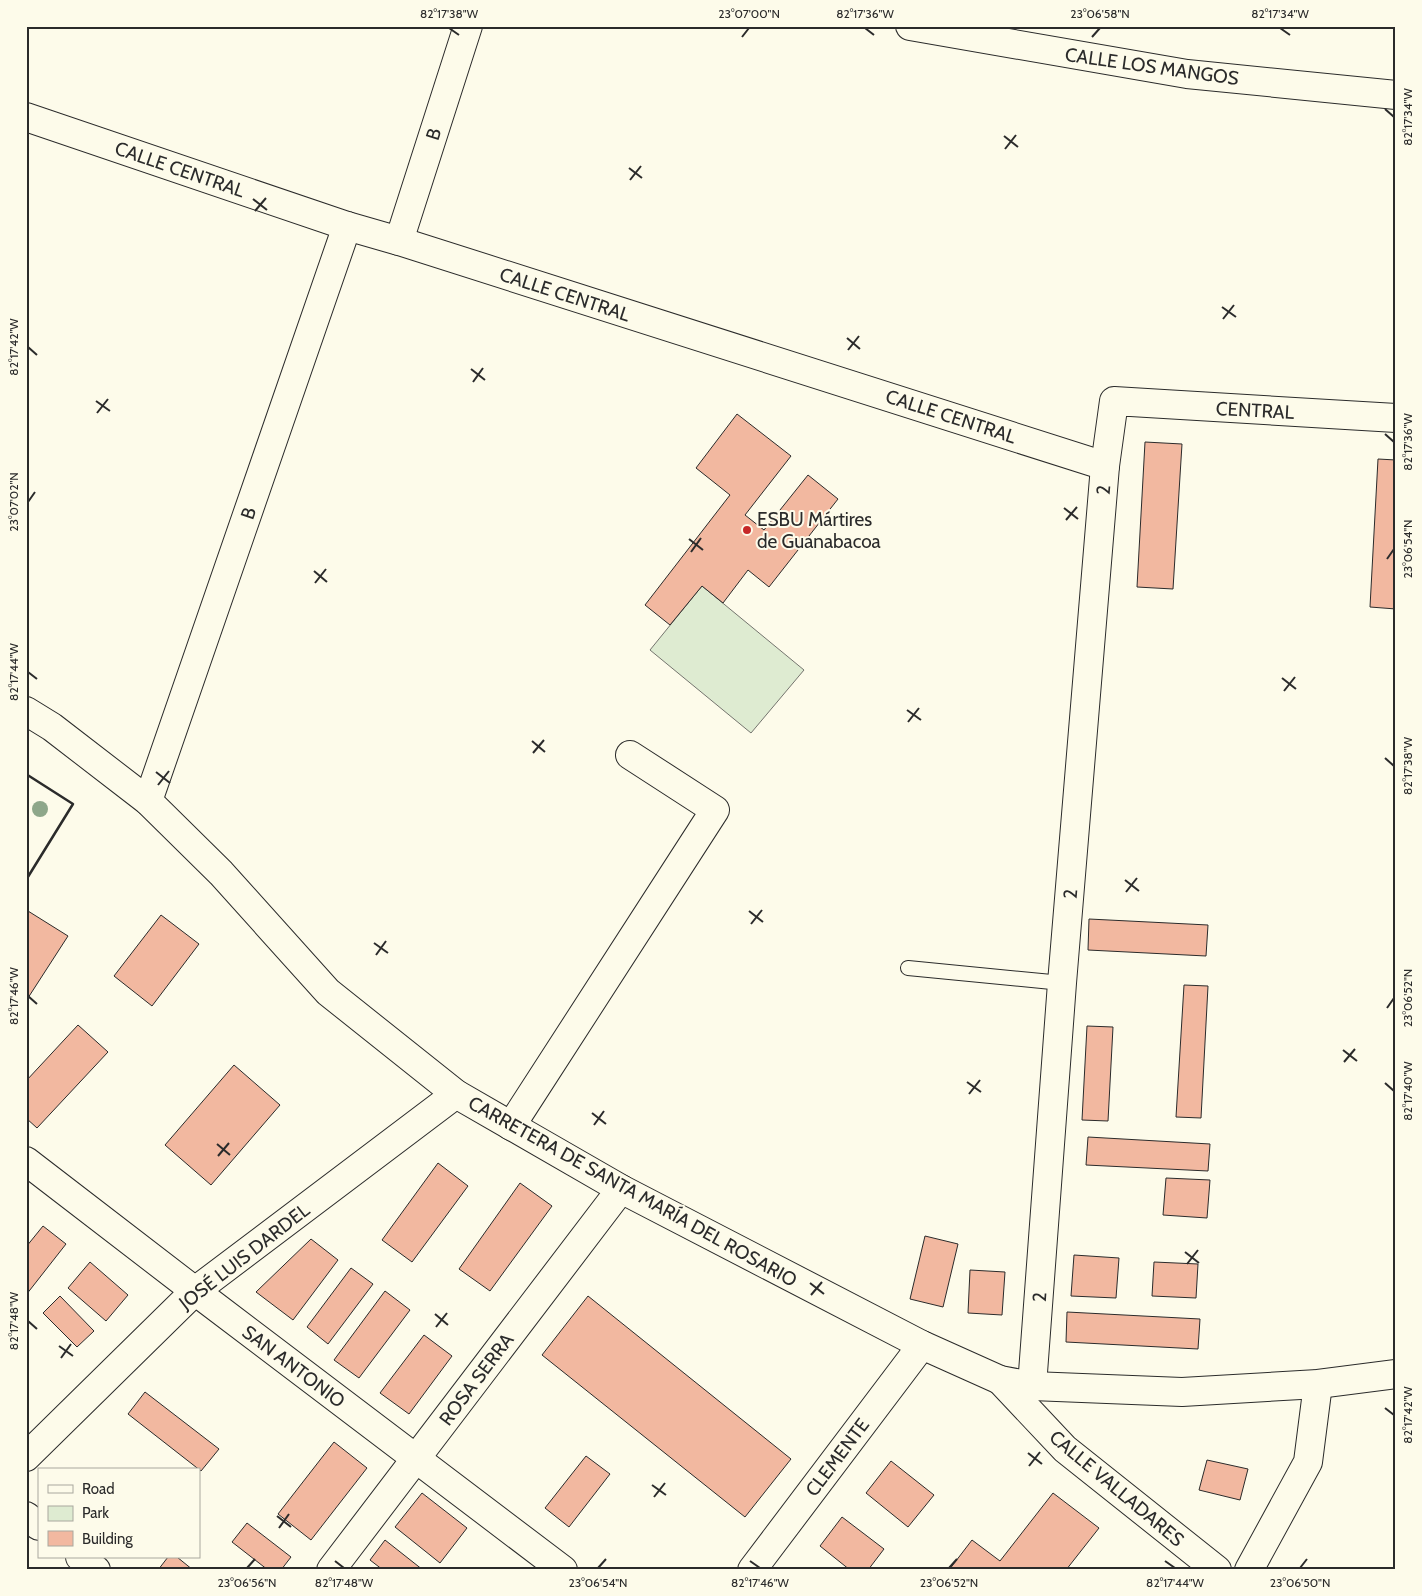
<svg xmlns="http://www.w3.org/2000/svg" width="1422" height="1596" font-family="Cabin,sans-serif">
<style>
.green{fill:#deebd1;stroke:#74746e}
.building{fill:#f2b8a0;stroke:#2b2b2b}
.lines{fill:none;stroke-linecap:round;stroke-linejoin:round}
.service-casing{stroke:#2b2b2b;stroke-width:16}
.minor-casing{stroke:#2b2b2b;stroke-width:30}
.tertiary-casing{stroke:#2b2b2b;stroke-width:30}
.secondary-casing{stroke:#2b2b2b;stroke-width:30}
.service{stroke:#fdfbea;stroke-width:14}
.minor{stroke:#fdfbea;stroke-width:28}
.tertiary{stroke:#fdfbea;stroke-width:28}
.secondary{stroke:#fdfbea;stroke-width:28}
.wall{stroke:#2b2b2b;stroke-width:2.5}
.tree{fill:#8ea78a}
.ticks{fill:none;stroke:#2b2b2b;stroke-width:2}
.poi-dot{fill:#c62828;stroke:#fdfbea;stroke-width:2}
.labels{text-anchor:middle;stroke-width:4;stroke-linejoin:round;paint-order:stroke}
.street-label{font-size:19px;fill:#2b2b2b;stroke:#fdfbea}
.poi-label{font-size:19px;fill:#2b2b2b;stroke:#fdfbea;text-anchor:start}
.neatline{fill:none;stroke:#2b2b2b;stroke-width:2}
.ticks-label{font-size:12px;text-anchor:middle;fill:#2b2b2b}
</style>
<rect width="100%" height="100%" fill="#fdfbea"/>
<path class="green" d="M702 586 804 670 751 733 650 650Z"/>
<g class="building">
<path d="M737 414 791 456 745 515 764 530 808 475 838 499 769 587 748 570 723 603 702 586 670 625 645 605 730 495 696 468Z"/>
<path d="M1145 442 1182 444 1173 589 1137 587Z"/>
<path d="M1378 459 1396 460V609L1370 607Z"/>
<path d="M28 911 68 936 26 1001V914Z"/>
<path d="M161 915 199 944 152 1006 114 976Z"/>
<path d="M1089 919 1208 925 1206 956 1088 950Z"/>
<path d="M1184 985 1208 986 1201 1118 1176 1117Z"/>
<path d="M78 1025 108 1052 37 1128 26 1118V1081Z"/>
<path d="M1087 1026 1113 1027 1108 1121 1082 1120Z"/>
<path d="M234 1065 280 1105 211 1185 165 1145Z"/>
<path d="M1088 1137 1210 1144 1208 1171 1086 1165Z"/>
<path d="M438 1163 468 1186 412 1262 382 1240Z"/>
<path d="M1166 1178 1210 1180 1207 1218 1163 1215Z"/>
<path d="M520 1183 552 1206 490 1291 459 1269Z"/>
<path d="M43 1226 66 1244 26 1295V1247Z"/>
<path d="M925 1236 958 1244 943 1307 910 1299Z"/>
<path d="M311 1239 338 1260 293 1320 256 1292Z"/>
<path d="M1074 1255 1119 1258 1116 1298 1071 1296Z"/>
<path d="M90 1262 128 1295 106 1321 68 1288Z"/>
<path d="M1154 1262 1198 1264 1196 1298 1152 1296Z"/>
<path d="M351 1268 373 1284 328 1344 307 1327Z"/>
<path d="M970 1270 1005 1272 1002 1315 968 1313Z"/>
<path d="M385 1291 410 1310 359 1378 334 1360Z"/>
<path d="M60 1296 94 1331 77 1347 43 1313Z"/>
<path d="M588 1296 791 1459 745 1517 542 1355Z"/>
<path d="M1067 1312 1200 1319 1198 1349 1066 1342Z"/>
<path d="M424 1335 452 1356 409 1414 380 1393Z"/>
<path d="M145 1392 219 1449 201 1471 128 1414Z"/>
<path d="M334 1442 367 1468 311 1540 278 1514Z"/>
<path d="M586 1456 610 1474 569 1527 545 1508Z"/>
<path d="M1207 1460 1248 1469 1240 1500 1199 1490Z"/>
<path d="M891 1461 934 1495 908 1527 866 1493Z"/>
<path d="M422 1493 467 1528 440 1563 395 1527Z"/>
<path d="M1053 1493 1099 1528 1066 1570H949L972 1540 1000 1561Z"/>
<path d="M842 1517 884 1549 868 1570H850L820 1546Z"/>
<path d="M247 1523 291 1557 281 1570H268L232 1542Z"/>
<path d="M385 1540 423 1570H383L370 1560Z"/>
<path d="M168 1557H177L193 1570H158Z"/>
</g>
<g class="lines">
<g class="service-casing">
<path id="service" d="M908 968 1062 983"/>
</g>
<g class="minor-casing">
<g id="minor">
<path d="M910 26 1187 74 1396 95"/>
<path d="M26 117 347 226 399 241 1105 466"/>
<path d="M399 241 468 26"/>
<path d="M148 801 347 226"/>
<path d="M511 1126 715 810 630 755"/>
<path d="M26 1161 195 1291 563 1570"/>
<path d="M1000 1380 1065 1449 1217 1570"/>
<path d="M1032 1386 1062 983 1105 466 1114 401 1396 418"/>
<path d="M26 1457 195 1291 456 1094"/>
<path d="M26 1516 39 1526"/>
<path d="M80 1557 96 1570"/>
<path d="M752 1570 922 1345"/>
<path d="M1249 1570 1308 1462 1318 1384"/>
</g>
</g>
<g class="tertiary-casing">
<path id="tertiary" d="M331 1570 621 1189"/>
</g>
<g class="secondary-casing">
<path id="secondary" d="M26 711 52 727 148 801 221 873 328 992 456 1094 621 1189 922 1345 1000 1380 1032 1386 1182 1392 1318 1384 1396 1374"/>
</g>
<use href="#service" class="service"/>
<use href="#minor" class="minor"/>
<use href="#tertiary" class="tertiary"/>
<use href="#secondary" class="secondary"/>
<path class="wall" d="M26 774 73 804 26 880"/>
</g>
<circle class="tree" cx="40" cy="809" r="8"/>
<path class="ticks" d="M449 28 459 35M865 28 874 35M1280 28 1290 35M742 37 749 28M1092 37 1100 28M1385 109 1394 117M1004 136 1018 147M1005 149 1016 135M629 168 642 178M630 180 641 166M253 199 267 210M255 211 266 198M1222 307 1236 317M1223 319 1234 305M847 338 860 349M28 347 37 355M848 350 859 336M471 369 485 380M473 382 483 368M96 401 110 411M97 413 108 399M1385 434 1394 442M28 502 35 492M1064 508 1078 519M1066 520 1077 507M689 539 703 550M691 552 701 538M1387 559 1394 549M314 571 327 582M315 583 326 569M28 672 37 679M1282 678 1296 689M1284 691 1295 677M907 710 921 720M908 722 919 708M532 741 545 752M533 753 544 740M1385 758 1394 766M156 772 170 783M158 785 169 771M1125 880 1139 891M1126 892 1137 878M749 911 763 922M751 924 762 910M374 943 388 953M376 955 386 941M28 996 37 1004M1387 1008 1394 998M1343 1050 1357 1061M1344 1062 1355 1049M967 1082 981 1092M1385 1083 1394 1091M969 1094 980 1080M592 1113 606 1124M594 1125 604 1111M217 1144 230 1155M218 1156 229 1143M1185 1252 1199 1263M1187 1264 1198 1250M810 1283 824 1294M811 1295 822 1282M435 1314 448 1325M28 1321 37 1329M436 1327 447 1313M59 1346 73 1356M61 1358 71 1344M1385 1408 1394 1415M1028 1453 1042 1464M1029 1466 1040 1452M652 1485 666 1495M654 1497 665 1483M277 1516 291 1527M279 1528 289 1514M335 1561 344 1568M750 1561 760 1568M1165 1561 1175 1568M247 1568 255 1559M598 1568 606 1559M949 1568 957 1559M1300 1568 1307 1559"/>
<circle class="poi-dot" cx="747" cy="530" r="5"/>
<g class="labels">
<g class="street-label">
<text transform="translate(1152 66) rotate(8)" y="7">CALLE LOS MANGOS</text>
<text transform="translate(433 134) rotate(-72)" y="7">B</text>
<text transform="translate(180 169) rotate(19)" y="7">CALLE CENTRAL</text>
<text transform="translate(565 294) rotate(18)" y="7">CALLE CENTRAL</text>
<text transform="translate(1255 410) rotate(3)" y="7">CENTRAL</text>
<text transform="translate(951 416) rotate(18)" y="7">CALLE CENTRAL</text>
<text transform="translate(1103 490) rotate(-85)" y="7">2</text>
<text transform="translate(248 513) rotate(-71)" y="7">B</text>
<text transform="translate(1070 894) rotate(-85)" y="7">2</text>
<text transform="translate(633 1191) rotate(29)" y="7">CARRETERA DE SANTA MARÍA DEL ROSARIO</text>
<text transform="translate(244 1256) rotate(-38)" y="7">JOSÉ LUIS DARDEL</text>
<text transform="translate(1039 1297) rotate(-86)" y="7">2</text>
<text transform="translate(294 1366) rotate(37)" y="7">SAN ANTONIO</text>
<text transform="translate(476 1379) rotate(-53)" y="7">ROSA SERRA</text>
<text transform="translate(837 1457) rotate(-53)" y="7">CLEMENTE</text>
<text transform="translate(1117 1488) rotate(40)" y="7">CALLE VALLADARES</text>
</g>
<g class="poi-label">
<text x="757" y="526">ESBU Mártires<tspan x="757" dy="22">de Guanabacoa</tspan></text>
</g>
</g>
<rect width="1422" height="1596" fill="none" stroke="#fdfbea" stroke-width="55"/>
<rect x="38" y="1468" width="162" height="90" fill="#fdfbea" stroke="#a9a89e"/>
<rect x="48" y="1485" width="25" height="8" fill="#fdfbea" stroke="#a9a89e"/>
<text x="82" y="1494" font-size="15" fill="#2b2b2b">Road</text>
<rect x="48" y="1506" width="25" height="15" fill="#deebd1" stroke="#a9a89e"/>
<text x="82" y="1518" font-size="15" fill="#2b2b2b">Park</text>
<rect x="48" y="1531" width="25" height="15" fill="#f2b8a0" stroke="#a9a89e"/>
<text x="82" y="1544" font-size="15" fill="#2b2b2b">Building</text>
<rect x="28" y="28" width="1366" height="1540" class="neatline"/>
<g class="ticks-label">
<text x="449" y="18">82°17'38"W</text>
<text x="749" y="18">23°07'00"N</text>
<text x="865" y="18">82°17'36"W</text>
<text x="1100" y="18">23°06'58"N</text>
<text x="1280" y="18">82°17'34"W</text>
<text transform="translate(1408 117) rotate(-90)" y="4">82°17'34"W</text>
<text transform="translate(14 347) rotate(-90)" y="4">82°17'42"W</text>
<text transform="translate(1408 442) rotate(-90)" y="4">82°17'36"W</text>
<text transform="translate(14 502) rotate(-90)" y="4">23°07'02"N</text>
<text transform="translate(1408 549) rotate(-90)" y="4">23°06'54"N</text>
<text transform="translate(14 672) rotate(-90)" y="4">82°17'44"W</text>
<text transform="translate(1408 766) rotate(-90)" y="4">82°17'38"W</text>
<text transform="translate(14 996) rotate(-90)" y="4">82°17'46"W</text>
<text transform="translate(1408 998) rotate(-90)" y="4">23°06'52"N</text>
<text transform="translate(1408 1091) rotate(-90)" y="4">82°17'40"W</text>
<text transform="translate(14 1321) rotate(-90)" y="4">82°17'48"W</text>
<text transform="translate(1408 1415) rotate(-90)" y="4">82°17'42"W</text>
<text x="247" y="1587">23°06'56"N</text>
<text x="344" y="1587">82°17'48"W</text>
<text x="598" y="1587">23°06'54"N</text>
<text x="760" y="1587">82°17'46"W</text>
<text x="949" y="1587">23°06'52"N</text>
<text x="1175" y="1587">82°17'44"W</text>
<text x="1300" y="1587">23°06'50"N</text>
</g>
</svg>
